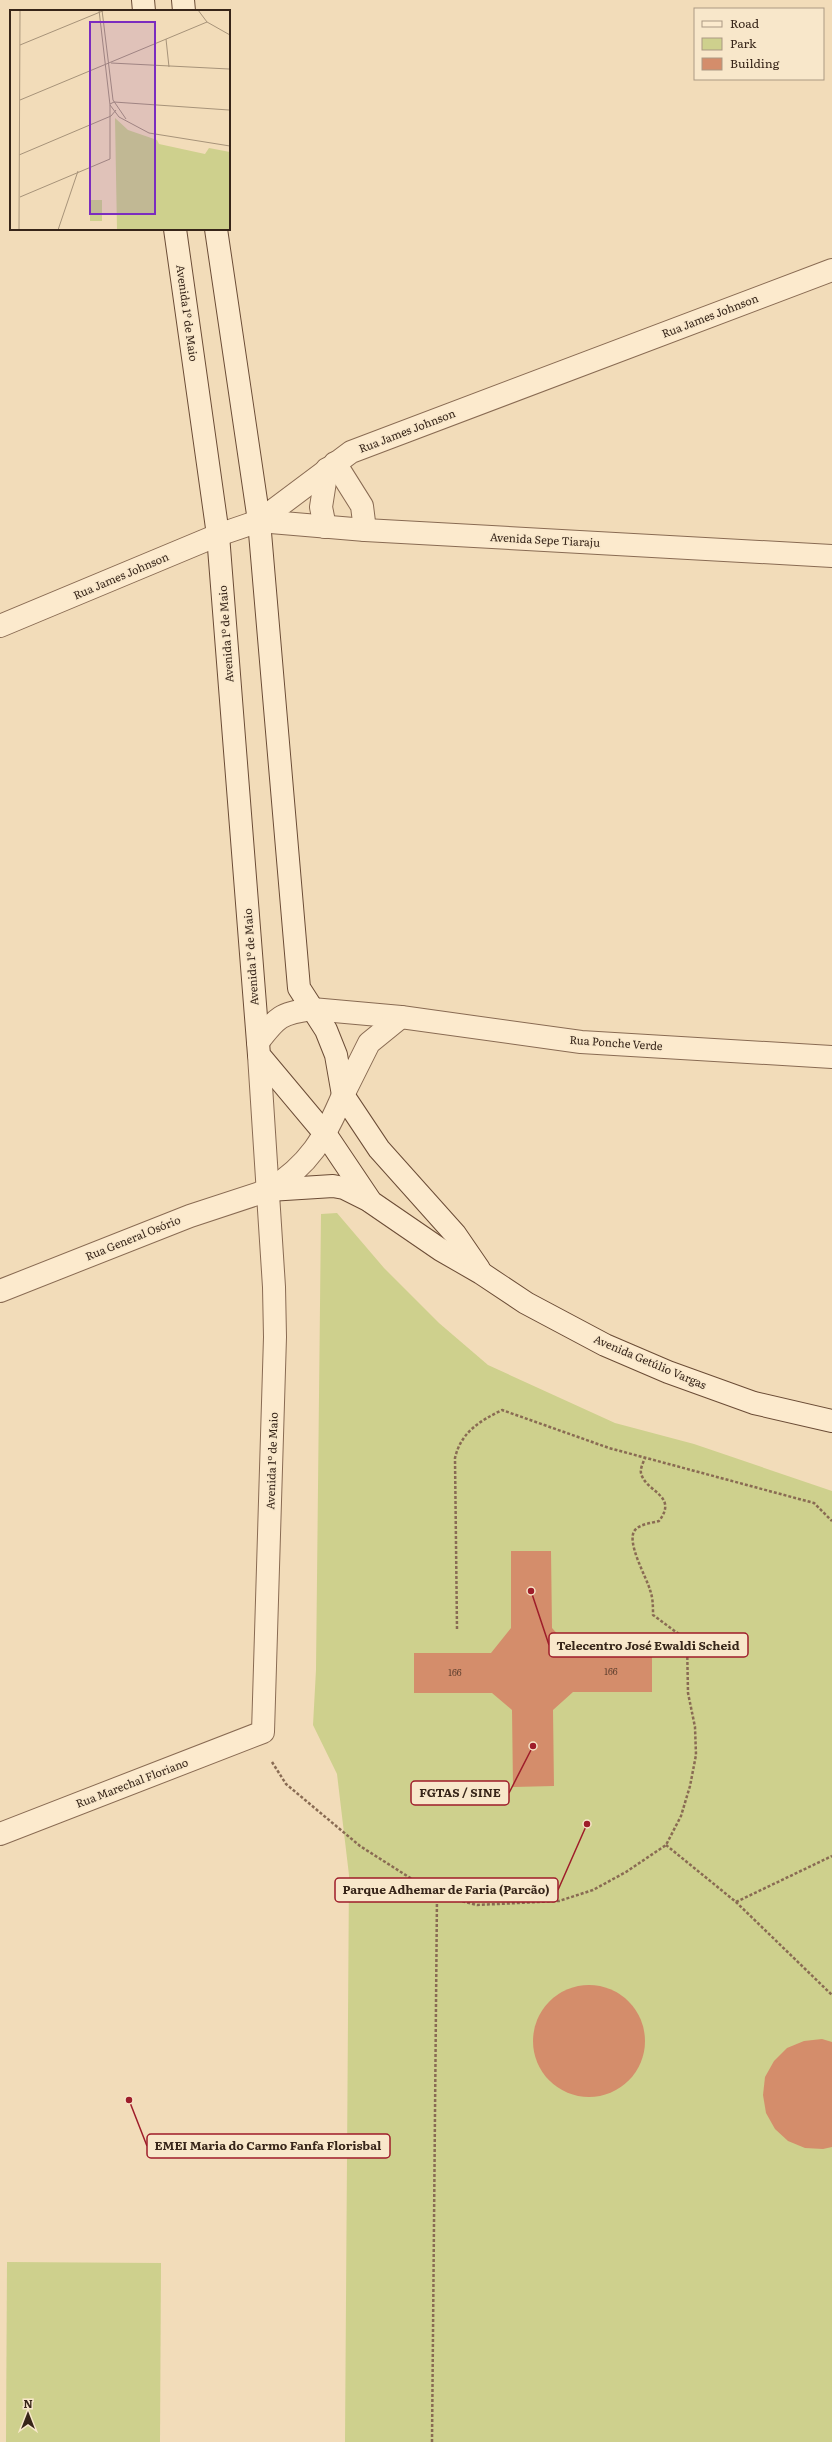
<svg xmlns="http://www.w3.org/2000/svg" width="832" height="2442" font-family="Literata,serif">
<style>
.green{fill:#ced08d}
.building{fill:#d48d6b}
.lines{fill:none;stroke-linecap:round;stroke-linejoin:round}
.minor-casing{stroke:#896b53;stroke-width:24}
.tertiary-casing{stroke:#896b53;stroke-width:24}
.secondary-casing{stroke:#6b4c36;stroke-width:24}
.path{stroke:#896b53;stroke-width:2.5;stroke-dasharray:3 2;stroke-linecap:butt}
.minor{stroke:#fceacd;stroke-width:22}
.tertiary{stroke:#fceacd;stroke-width:22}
.secondary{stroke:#fceacd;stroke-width:22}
.labels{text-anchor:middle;stroke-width:3;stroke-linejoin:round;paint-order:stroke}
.number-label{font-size:9px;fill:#5e3f2e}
.street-label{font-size:11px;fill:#372519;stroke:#f8e7ca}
.inset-road{fill:none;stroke:#a79379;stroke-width:1}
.view{fill:#7b2cbf;fill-opacity:0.15;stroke:#7b2cbf;stroke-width:2}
.inset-edge{fill:none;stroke:#372519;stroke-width:2}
.leader{fill:none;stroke:#9e1d2a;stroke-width:1.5}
.callout-dot{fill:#9e1d2a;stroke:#f8e7ca;stroke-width:1.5}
.callout{fill:#f8e7ca;stroke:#9e1d2a;stroke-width:1.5}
.callout-label{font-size:12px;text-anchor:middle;font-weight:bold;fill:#372519}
</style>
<rect width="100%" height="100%" fill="#f2dcb9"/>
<g class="green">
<path d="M337 1213 384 1268 439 1323 488 1365 615 1423 694 1444 832 1491V2442H345L349 1875 337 1774 313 1725 316 1670 321 1214Z"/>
<path d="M7 2262 161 2263 160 2442H6Z"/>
</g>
<g class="building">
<path d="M511 1551H551L552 1628 573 1651H652V1692H573L553 1710 554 1786 513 1787 512 1710 492 1693H414V1653H491L511 1628Z"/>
<circle cx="589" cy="2041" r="56"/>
<path d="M822 2039 832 2042V2147L823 2149 805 2148 788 2141 775 2129 766 2113 763 2095 765 2077 774 2061 787 2048 804 2041Z"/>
</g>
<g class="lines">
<g class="minor-casing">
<g id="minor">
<path d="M259 521 365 530 832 556"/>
<path d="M0 626 218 535"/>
<path d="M312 1009 401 1017 581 1042 832 1057"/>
<path d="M343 1095 369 1043 401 1017"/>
<path d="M0 1291 190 1216 269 1190"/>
</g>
</g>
<g class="tertiary-casing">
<g id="tertiary">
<path d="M335 463 362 506 365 530"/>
<path d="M325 527 321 507 327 469"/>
<path d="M218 535 259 521 351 452 832 270"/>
<path d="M258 1042C277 1017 281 1013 312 1009"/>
<path d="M269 1190C309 1165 325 1138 343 1095"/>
<path d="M0 1834 263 1732 275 1337 274 1287 259 1055"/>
</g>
</g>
<g class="secondary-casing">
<g id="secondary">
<path d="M143 0 144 11"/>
<path d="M183 0 184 11"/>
<path d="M175 229 218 535 259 1055 326 1135 371 1202 441 1250 481 1273 526 1303 605 1345 668 1372 754 1403 832 1421"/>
<path d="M216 229 259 521 299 988 326 1030 336 1055 343 1095 379 1149 455 1234 479 1269"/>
<path d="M269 1190 333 1186 344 1188 370 1201"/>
</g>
</g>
<g class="path">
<path d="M457 1629 455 1458C461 1432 480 1421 502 1410L609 1448 814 1503 832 1521"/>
<path d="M272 1762 286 1784 360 1846 437 1895 477 1905 559 1901 593 1890 626 1872 666 1845 681 1816 690 1786 696 1755 695 1727 688 1693 687 1640 653 1615C653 1606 653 1598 650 1590 647 1578 624 1539 636 1529 641 1524 652 1523 659 1521 679 1495 645 1492 641 1473 640 1469 643 1463 645 1458"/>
<path d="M666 1845 736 1902 832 1995"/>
<path d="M736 1902 832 1856"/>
<path d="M432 2442 437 1895"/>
</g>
<use href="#minor" class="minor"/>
<use href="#tertiary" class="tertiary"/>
<use href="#secondary" class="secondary"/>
</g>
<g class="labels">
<g class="number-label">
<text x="611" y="1675">166</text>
<text x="455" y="1676">166</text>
</g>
<g class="street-label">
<text transform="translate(187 313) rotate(82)" y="4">Avenida 1º de Maio</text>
<text transform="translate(710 316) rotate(-21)" y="4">Rua James Johnson</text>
<text transform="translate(407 431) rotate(-21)" y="4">Rua James Johnson</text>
<text transform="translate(545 540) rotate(3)" y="4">Avenida Sepe Tiaraju</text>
<text transform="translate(121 576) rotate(-23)" y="4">Rua James Johnson</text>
<text transform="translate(226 634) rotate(-94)" y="4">Avenida 1º de Maio</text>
<text transform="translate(251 957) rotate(-94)" y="4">Avenida 1º de Maio</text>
<text transform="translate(616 1043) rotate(4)" y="4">Rua Ponche Verde</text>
<text transform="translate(133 1238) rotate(-22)" y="4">Rua General Osório</text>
<text transform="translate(650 1362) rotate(23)" y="4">Avenida Getúlio Vargas</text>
<text transform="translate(272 1461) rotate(-88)" y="4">Avenida 1º de Maio</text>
<text transform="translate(132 1783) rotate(-21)" y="4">Rua Marechal Floriano</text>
</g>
</g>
<g transform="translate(10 10)">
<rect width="220" height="220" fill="#f2dcb9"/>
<path d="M105 108 118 120 147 130 149 134 195 144 199 138 220 142V220H107ZM80 190H92V211H80Z" fill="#ced08d"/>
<path class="inset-road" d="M89 0 100 95 109 107 139 123 220 136M92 0 103 90 116 109M188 0 197 12 220 25M156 29 159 57M10 35 95 0M220 45V112M101 53 219 59M10 90 197 12M100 94 104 92 219 100M9 145 101 106 106 100M10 187 100 149V95M9 220 10 0M48 220 68 161"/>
<path class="view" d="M80 12H145V204H80Z"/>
<rect width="220" height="220" class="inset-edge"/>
</g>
<path class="leader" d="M531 1591L549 1645M533 1746L509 1793M587 1824L558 1890M129 2100L147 2146"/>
<g class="callout-dot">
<circle cx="531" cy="1591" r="4"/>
<circle cx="533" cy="1746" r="4"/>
<circle cx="587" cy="1824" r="4"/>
<circle cx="129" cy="2100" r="4"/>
</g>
<g class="callout">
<rect x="549" y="1633" width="199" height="24" rx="4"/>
<rect x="411" y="1781" width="98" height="24" rx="4"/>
<rect x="335" y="1878" width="223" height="24" rx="4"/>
<rect x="147" y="2134" width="243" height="24" rx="4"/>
</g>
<g class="callout-label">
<text x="648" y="1650">Telecentro José Ewaldi Scheid</text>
<text x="460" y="1797">FGTAS / SINE</text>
<text x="446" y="1894">Parque Adhemar de Faria (Parcão)</text>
<text x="268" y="2150">EMEI Maria do Carmo Fanfa Florisbal</text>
</g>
<rect x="694" y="8" width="130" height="72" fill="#f8e7ca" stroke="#ab9983"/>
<rect x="702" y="21" width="20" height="6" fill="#fceacd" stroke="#ab9983"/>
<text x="730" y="28" font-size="12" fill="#372519">Road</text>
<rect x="702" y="38" width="20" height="12" fill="#ced08d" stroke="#ab9983"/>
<text x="730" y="48" font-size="12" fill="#372519">Park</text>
<rect x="702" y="58" width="20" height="12" fill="#d48d6b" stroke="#ab9983"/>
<text x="730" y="68" font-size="12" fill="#372519">Building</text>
<g transform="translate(28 2414)" stroke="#f8e7ca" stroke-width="3" paint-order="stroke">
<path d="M0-3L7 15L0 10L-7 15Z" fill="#372519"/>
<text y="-6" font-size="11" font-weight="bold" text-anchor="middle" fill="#372519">N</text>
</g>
</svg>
